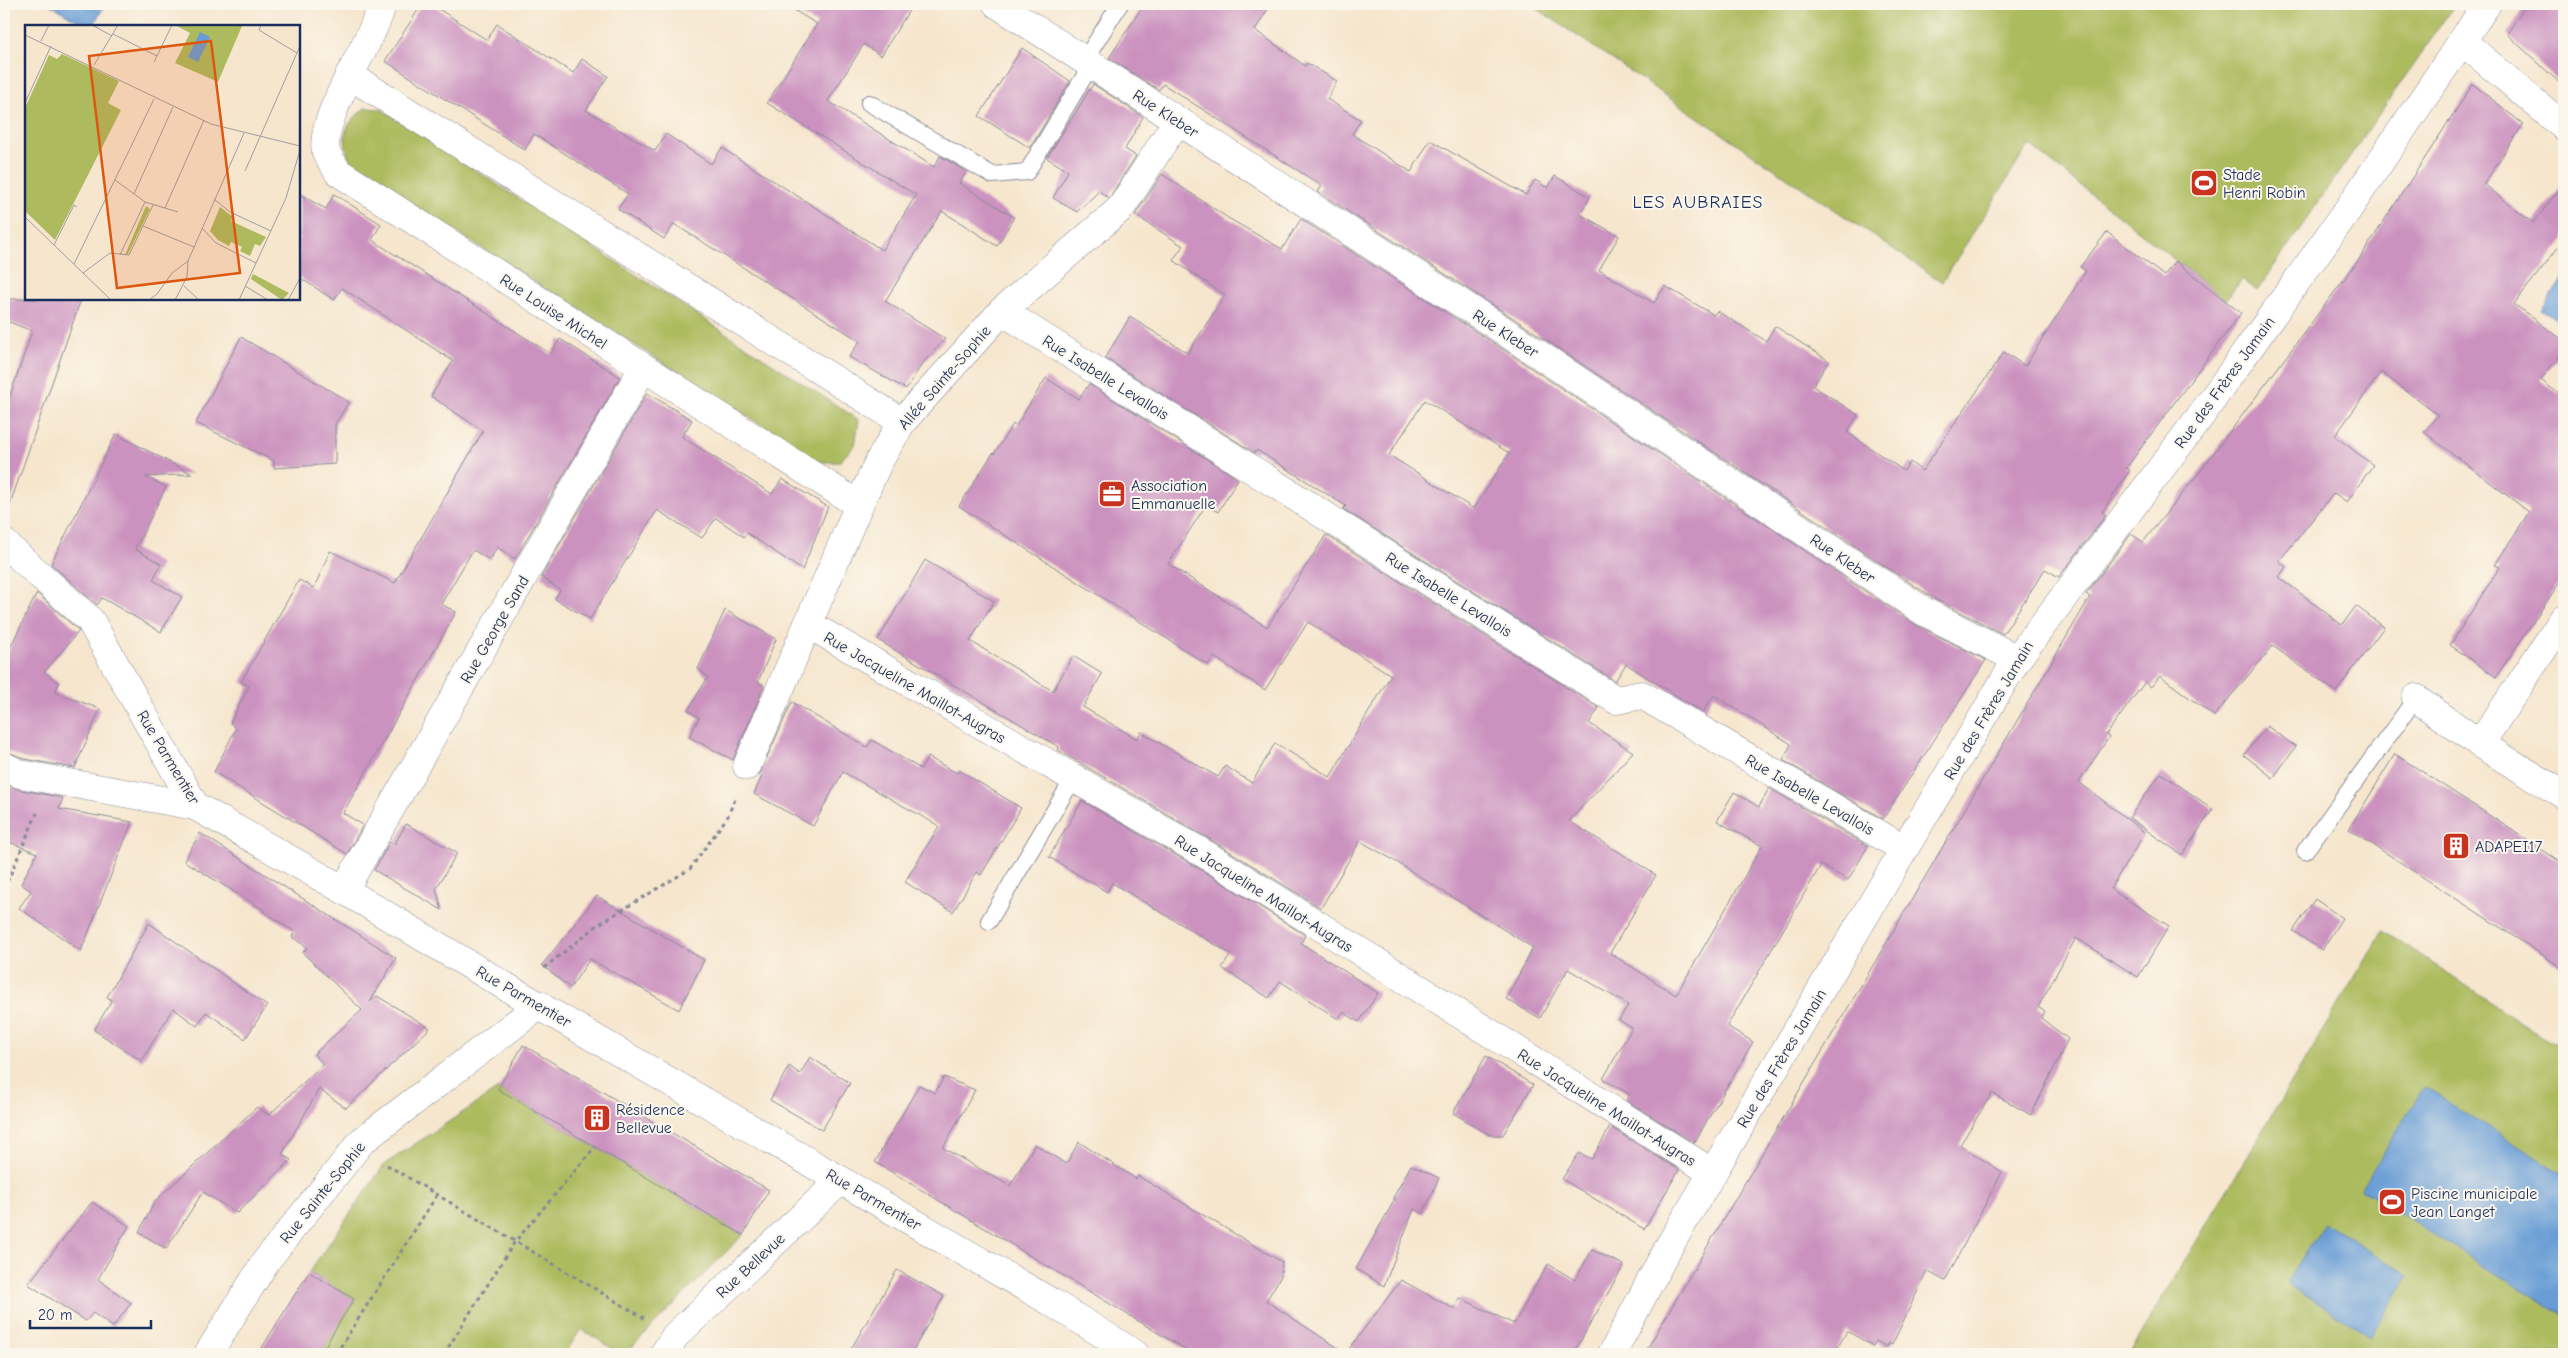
<svg xmlns="http://www.w3.org/2000/svg" width="2568" height="1358" font-family="'Comic Neue',sans-serif">
<style>
.green{fill:#adbb5e;stroke:#64755e}
.water{fill:#699dd5;stroke:#42669a}
.building{fill:#cb92bf;fill-rule:evenodd}
.lines{fill:none;stroke-linecap:round;stroke-linejoin:round}
.lane-casing{stroke:#888a96;stroke-width:18}
.street-casing{stroke:#888a96;stroke-width:29}
.path{stroke:#888a96;stroke-width:3;stroke-dasharray:4 4;stroke-linecap:butt}
.lane{stroke:#fff;stroke-width:16}
.street{stroke:#fff;stroke-width:28}
.labels{text-anchor:middle;stroke-width:4;stroke-linejoin:round;paint-order:stroke}
.street-label{font-size:16px;fill:#1b2f5e;stroke:#fbf7ec}
.poi-label{font-size:16px;fill:#1b2f5e;stroke:#fbf7ec;text-anchor:start}
.neighbourhood-label{font-size:18px;letter-spacing:1px;fill:#1b2f5e;stroke:#fbf7ec}
.inset-road{fill:none;stroke:#9e9da1;stroke-width:1}
.view{fill:#de5710;fill-opacity:0.15;stroke:#de5710;stroke-width:2.5}
.inset-edge{fill:none;stroke:#1b2f5e;stroke-width:2.5}
</style>
<rect width="100%" height="100%" fill="#fbf7ec"/>
<filter id="ink" filterUnits="userSpaceOnUse"><feTurbulence type="fractalNoise" baseFrequency=".02" numOctaves="2"/><feDisplacementMap in="SourceGraphic" scale="10" xChannelSelector="R" yChannelSelector="G"/><feConvolveMatrix kernelMatrix="1 2 1 2 8 2 1 2 1" color-interpolation-filters="sRGB"/></filter>
<filter id="wash" filterUnits="userSpaceOnUse"><feTurbulence type="fractalNoise" baseFrequency=".0096" numOctaves="4" result="noise"/><feDisplacementMap in="SourceGraphic" scale="20" xChannelSelector="R" yChannelSelector="G"/><feGaussianBlur stdDeviation="1.12" result="paint"/><feColorMatrix in="noise" values="0 0 0 0 0 0 0 0 0 0 0 0 0 0 0 0 0 1.4 0 .05"/><feComposite in="paint" operator="in"/></filter>
<g filter="url(#wash)">
<rect width="100%" height="100%" fill="#f6e6ce"/>
<g class="green">
<path d="M1530 4H2455L2257 291 2242 279 2226 300 2029 145 1942 282Z"/>
<path d="M365 108 381 109 859 420 855 445 839 462H820L350 165C343 135 340 129 365 108Z"/>
<path d="M2383 930 2564 1051V1354H2129Z"/>
<path d="M498 1089 743 1235 625 1354H621L581 1329 565 1354H320L354 1299 309 1272 385 1164Z"/>
</g>
<g class="water">
<path d="M49 4H102L105 5 93 26H86Z"/>
<path d="M2564 277V318L2560 323 2541 310Z"/>
<path d="M2424 1087 2564 1175V1316L2361 1189Z"/>
<path d="M2325 1223 2409 1275 2371 1336 2287 1283Z"/>
</g>
<g id="blocks">
<g class="building">
<path d="M422 4H431L487 40 497 24 573 73 582 59 608 76 586 110 655 151 666 134 711 164 722 148 882 250 916 195 767 103 817 24 784 4H913L881 56 864 44 828 101 934 167 940 156 967 172 959 183 1014 217 997 246 942 211 885 301 945 339 922 364 906 389 849 357 860 341 674 224 664 239 618 209 628 194 534 134 525 150 385 61Z"/>
<path d="M1144 4H1271L1255 30 1305 66 1307 63 1337 81 1327 99 1361 120 1352 134 1411 172 1430 140 1526 195 1535 180 1548 188 1555 176 1590 197 1580 214 1619 236 1599 270 1654 303 1665 286 1714 315 1717 311 1766 341 1775 326 1829 361 1813 386 1858 415 1847 432 1904 471 1910 462 1922 471 2004 352 2025 366 2086 271 2080 267 2107 232 2164 276 2175 261 2241 313 2126 468 2130 470 2102 512 2106 515 2059 577 2045 569 2003 634 1933 598 1507 314 1318 192 1322 186 1163 84 1159 90 1109 58Z"/>
<path d="M2526 4H2564V87L2507 34Z"/>
<path d="M1022 48 1070 81 1030 148 979 116Z"/>
<path d="M1093 84 1143 117 1125 149 1136 156 1109 198 1099 191 1077 212 1053 198 1068 171 1047 158Z"/>
<path d="M2473 84 2523 124 2484 184 2533 223 2564 183V240L2514 304 2564 341V349L2541 380 2564 398V576L2496 677 2450 645 2500 567 2495 565 2529 512 2424 432 2438 415 2381 372 2335 436 2373 465 2347 502 2334 493 2279 561 2286 567 2279 577 2342 625 2356 606 2384 627 2336 692 2273 646 2214 716 2160 676 2151 687 2145 682 2106 735 2109 737 2079 782 2145 833 2110 889 2169 926 2138 977 2076 938 2038 1007 2045 1012 2041 1018 2068 1039 2031 1115 1992 1093 1960 1145 2002 1172 1945 1281 1927 1271 1892 1345 1889 1343 1887 1347 1876 1341 1873 1346 1847 1331 1834 1354H1644L2090 597 2086 594 2131 534 2143 542 2202 469 2360 258Z"/>
<path d="M1162 174 1228 218 1282 249 1301 219 1489 340 1916 625 1986 660 1883 819 1783 760 1791 744 1714 695 1703 712 1626 664 1615 681 1343 509 1346 506 1257 450 1255 453 1105 358 1130 317 1188 353 1225 295 1173 260 1183 246 1135 215ZM1425 400 1509 453 1474 509 1389 455Z"/>
<path d="M299 194 326 209 334 194 381 224 372 240 419 270 551 354 560 339 620 377 515 559 497 547 490 560 473 550 441 604 456 612 343 813 363 825 347 854 214 772 236 728 230 723 249 686 241 682 299 580 314 588 330 551 395 583 483 431 431 396 453 361 342 288 334 300 299 277Z"/>
<path d="M4 299H81L9 507 4 506V414L32 331 4 320Z"/>
<path d="M241 337 349 402 335 424V464L274 468V461L196 423Z"/>
<path d="M1046 378 1079 399 1089 384 1238 479 1218 512 1206 505 1168 564 1267 627 1326 535 1599 708 1589 723 1633 752 1569 821 1656 875 1610 953 1676 995 1762 846 1717 821 1734 792 1759 807 1769 788 1868 846 1848 880 1821 865 1758 973 1727 1026 1753 1042 1694 1143 1626 1100 1629 1094 1603 1079 1632 1028 1619 1020 1628 1005 1568 969 1540 1018 1506 999 1533 948 1390 858 1360 841 1321 908 1216 843 1058 750 1059 747 878 640 925 560 994 601 970 641 1053 691 1073 656 1102 674 1083 707 1137 739 1141 732 1218 777 1225 766 1252 783 1275 743 1330 777 1391 675 1308 622 1265 690 1214 657 1208 665 959 506 993 453 994 454 1013 424 1016 426Z"/>
<path d="M647 393 692 420 682 437 772 494 782 479 828 507 802 570 747 533 744 537 716 518 702 538 657 510 590 619 555 599 560 590 541 577Z"/>
<path d="M116 434 192 474 146 477 166 487 135 549 161 564 153 580 182 597 161 632 102 598 97 605 51 564Z"/>
<path d="M37 593 79 631 44 672 59 683 55 692 100 709 75 768 25 759 4 750V660Z"/>
<path d="M725 610 776 639 758 682 764 686 733 760 689 737 699 718 688 710 708 677 698 669Z"/>
<path d="M792 702 867 747 872 740 921 769 928 757 957 773 959 770 1021 808 981 875 977 872 953 912 905 882 939 826 843 772 813 826 754 794 762 776 759 775Z"/>
<path d="M2267 726 2296 747 2273 778 2244 755Z"/>
<path d="M2395 754 2564 864V969L2349 829Z"/>
<path d="M2161 773 2213 809 2182 855 2129 818Z"/>
<path d="M4 783 17 789 63 798 59 809 132 822 81 951 19 908 31 891 21 884 37 853 4 840Z"/>
<path d="M1082 801 1200 869 1305 935 1301 943 1378 993 1359 1022 1343 1012 1338 1019 1280 981 1269 998 1222 968 1231 954 1112 883 1107 892 1049 857Z"/>
<path d="M406 824 457 853 436 889 442 910 374 870 390 842 394 845Z"/>
<path d="M200 833 396 958 370 1002 377 996 430 1028 346 1108 319 1089 282 1154 291 1160 237 1213 203 1192 166 1249 139 1232 155 1201 257 1107 269 1115 323 1064 314 1054 362 1010 303 953 307 947 292 937 295 932 263 911 264 910 184 861Z"/>
<path d="M597 896 704 960 679 1010 590 959 570 988 542 965Z"/>
<path d="M2315 899 2342 918 2322 950 2293 931Z"/>
<path d="M149 923 267 1006 245 1039 206 1012 197 1026 173 1008 142 1061 94 1030 112 1000 107 997Z"/>
<path d="M523 1045 769 1190 743 1235 498 1089Z"/>
<path d="M1486 1056 1533 1085 1503 1135H1490L1453 1113Z"/>
<path d="M810 1057 850 1083 822 1130 770 1100 789 1066 800 1074Z"/>
<path d="M944 1077 975 1090 943 1148 1010 1186 1035 1144 1066 1164 1079 1142 1136 1179 1138 1176 1282 1262 1281 1276 1266 1301 1346 1353 1401 1280 1454 1309 1460 1298 1514 1324 1548 1264 1575 1280 1592 1250 1624 1265 1573 1354H1193L875 1162 919 1085 935 1093Z"/>
<path d="M1610 1127 1679 1170 1644 1229 1562 1179 1579 1153 1592 1159Z"/>
<path d="M1411 1165 1439 1178 1423 1214 1414 1209 1384 1286 1356 1269 1395 1199 1393 1198Z"/>
<path d="M92 1202 129 1226 98 1279 131 1303 113 1327 93 1313 86 1321 28 1284Z"/>
<path d="M897 1270 944 1296 911 1354H848Z"/>
<path d="M309 1272 354 1299 320 1354H258Z"/>
</g>
</g>
</g>
<g filter="url(#ink)">
<use href="#blocks" fill-opacity="0" stroke="#888a96" stroke-width="1"/>
<g class="lines">
<g class="lane-casing">
<g id="lane">
<path d="M1084 61 1120 4"/>
<path d="M869 103 992 175 1027 172 1091 65"/>
<path d="M2305 851 2416 698"/>
<path d="M989 921 1073 779"/>
</g>
</g>
<g class="street-casing">
<g id="street">
<path d="M382 4C374 41 318 116 326 152 328 158 335 166 338 172L859 505"/>
<path d="M997 4 1498 327 1925 612 2017 659"/>
<path d="M2463 42 2564 127"/>
<path d="M349 75 902 422"/>
<path d="M1002 311 1616 700 1642 695 1904 849"/>
<path d="M4 543 90 620 195 806 344 890 515 992 1051 1302 1135 1354"/>
<path d="M808 624 1208 856 1713 1173"/>
<path d="M2416 698 2480 744 2564 795"/>
<path d="M2480 744 2564 618"/>
<path d="M4 766 20 774 195 806"/>
<path d="M747 766 859 505 878 463 902 422 1002 311 1121 208 1177 121"/>
<path d="M344 890 643 368"/>
<path d="M208 1354 266 1261 362 1141 540 1005"/>
<path d="M664 1354 675 1336 841 1180"/>
<path d="M1612 1354 1668 1248 2017 659 2199 418 2349 208 2487 4"/>
</g>
</g>
<g class="path">
<path d="M4 889 37 813"/>
<path d="M544 968 599 924 690 869 728 816 735 798"/>
<path d="M387 1165 644 1318"/>
<path d="M336 1354 437 1195"/>
<path d="M444 1354 514 1243 595 1147"/>
</g>
<use href="#lane" class="lane"/>
<use href="#street" class="street"/>
</g>
</g>
<defs>
<g id="stadium-square" transform="scale(1.4375)"><rect x="-9" y="-9" width="18" height="18" rx="4" fill="#c8321e" stroke="#fbf7ec"/><path d="M0-5a6.5 5 0 1 0 0 10a6.5 5 0 1 0 0-10ZM-3.5-1.8h7v3.6h-7Z" fill="#fff"/></g>
<g id="office-square" transform="scale(1.4375)"><rect x="-9" y="-9" width="18" height="18" rx="4" fill="#c8321e" stroke="#fbf7ec"/><path d="M-6-3h4V-5.5h4V-3h4V5H-6ZM-1-4.5V-3h2v-1.5ZM-6 0V1H6V0Z" fill="#fff"/></g>
<g id="building-square" transform="scale(1.4375)"><rect x="-9" y="-9" width="18" height="18" rx="4" fill="#c8321e" stroke="#fbf7ec"/><path d="M-4-6H4V6H1V3H-1V6H-4ZM-2.5-4.3h1.7v1.8h-1.7ZM.8-4.3h1.7v1.8H.8ZM-2.5-1h1.7V.8h-1.7ZM.8-1h1.7V.8H.8Z" fill="#fff"/></g>
</defs>
<g fill-rule="evenodd">
<use href="#stadium-square" x="2204" y="183"/>
<use href="#office-square" x="1112" y="494"/>
<use href="#building-square" x="2456" y="846"/>
<use href="#building-square" x="597" y="1118"/>
<use href="#stadium-square" x="2392" y="1202"/>
</g>
<g class="labels">
<g class="street-label">
<text transform="translate(1166 113) rotate(33)" y="6">Rue Kleber</text>
<text transform="translate(554 311) rotate(33)" y="6">Rue Louise Michel</text>
<text transform="translate(1506 333) rotate(33)" y="6">Rue Kleber</text>
<text transform="translate(944 377) rotate(-49)" y="6">Allée Sainte-Sophie</text>
<text transform="translate(1106 377) rotate(32)" y="6">Rue Isabelle Levallois</text>
<text transform="translate(2224 382) rotate(-54)" y="6">Rue des Frères Jamain</text>
<text transform="translate(1843 558) rotate(34)" y="6">Rue Kleber</text>
<text transform="translate(1449 594) rotate(32)" y="6">Rue Isabelle Levallois</text>
<text transform="translate(494 629) rotate(-60)" y="6">Rue George Sand</text>
<text transform="translate(915 687) rotate(30)" y="6">Rue Jacqueline Maillot-Augras</text>
<text transform="translate(1988 710) rotate(-59)" y="6">Rue des Frères Jamain</text>
<text transform="translate(169 757) rotate(59)" y="6">Rue Parmentier</text>
<text transform="translate(1810 794) rotate(30)" y="6">Rue Isabelle Levallois</text>
<text transform="translate(1264 893) rotate(32)" y="6">Rue Jacqueline Maillot-Augras</text>
<text transform="translate(524 996) rotate(30)" y="6">Rue Parmentier</text>
<text transform="translate(1781 1058) rotate(-59)" y="6">Rue des Frères Jamain</text>
<text transform="translate(1607 1107) rotate(32)" y="6">Rue Jacqueline Maillot-Augras</text>
<text transform="translate(322 1192) rotate(-51)" y="6">Rue Sainte-Sophie</text>
<text transform="translate(874 1199) rotate(30)" y="6">Rue Parmentier</text>
<text transform="translate(750 1265) rotate(-43)" y="6">Rue Bellevue</text>
</g>
<g class="poi-label">
<text x="2223" y="180">Stade<tspan x="2223" dy="18">Henri Robin</tspan></text>
<text x="1131" y="491">Association<tspan x="1131" dy="18">Emmanuelle</tspan></text>
<text x="2475" y="852">ADAPEI17</text>
<text x="616" y="1115">Résidence<tspan x="616" dy="18">Bellevue</tspan></text>
<text x="2411" y="1199">Piscine municipale<tspan x="2411" dy="18">Jean Langet</tspan></text>
</g>
<g class="neighbourhood-label">
<text x="1698" y="208">LES AUBRAIES</text>
</g>
</g>
<g transform="translate(25 25)">
<rect width="275" height="275" fill="#f6e6ce"/>
<path d="M150 0 217 1 193 57 150 38 165 8ZM37 29 94 56 83 78 96 85 30 215 0 186V83L24 30 32 34ZM121 181 125 184 103 229 100 230ZM195 182 208 192 206 196 241 212 235 221 230 219 225 231 215 226 217 222 206 217 204 221 193 215 185 206ZM228 249 264 268 257 275 226 254Z" fill="#adbb5e"/>
<path d="M175 7 185 12 173 37 163 32Z" fill="#699dd5"/>
<path class="inset-road" d="M67 0 87 11M236 0 234 5 272 28M88 9 132 31M0 10 186 99 275 121M16 16 24 0M129 37 147 0M69 40 93 0M0 78 26 21M220 146 275 21M90 155 120 177 153 187M109 169 148 82M189 174 205 187 246 206M140 183 179 95M0 192 86 275M118 201 169 222M177 203 191 218 231 238M29 220 49 180 52 182M95 230 120 177M49 239 129 74M58 248 85 228 104 230 128 180M159 261 174 275M220 261 243 275M124 275 132 269 147 248 163 236 219 108M150 275 162 252 163 236M214 275 261 173 275 125M263 275 275 253"/>
<path class="view" d="M186 16 215 248 92 263 64 31Z"/>
<rect width="275" height="275" class="inset-edge"/>
</g>
<rect width="2568" height="1358" fill="none" stroke="#fbf7ec" stroke-width="20"/>
<path d="M30 1320v8h121v-8" fill="none" stroke="#1b2f5e" stroke-width="2.5"/>
<text x="38" y="1320" font-size="15" fill="#1b2f5e" stroke="#fbf7ec" stroke-width="4" paint-order="stroke">20 m</text>
</svg>
